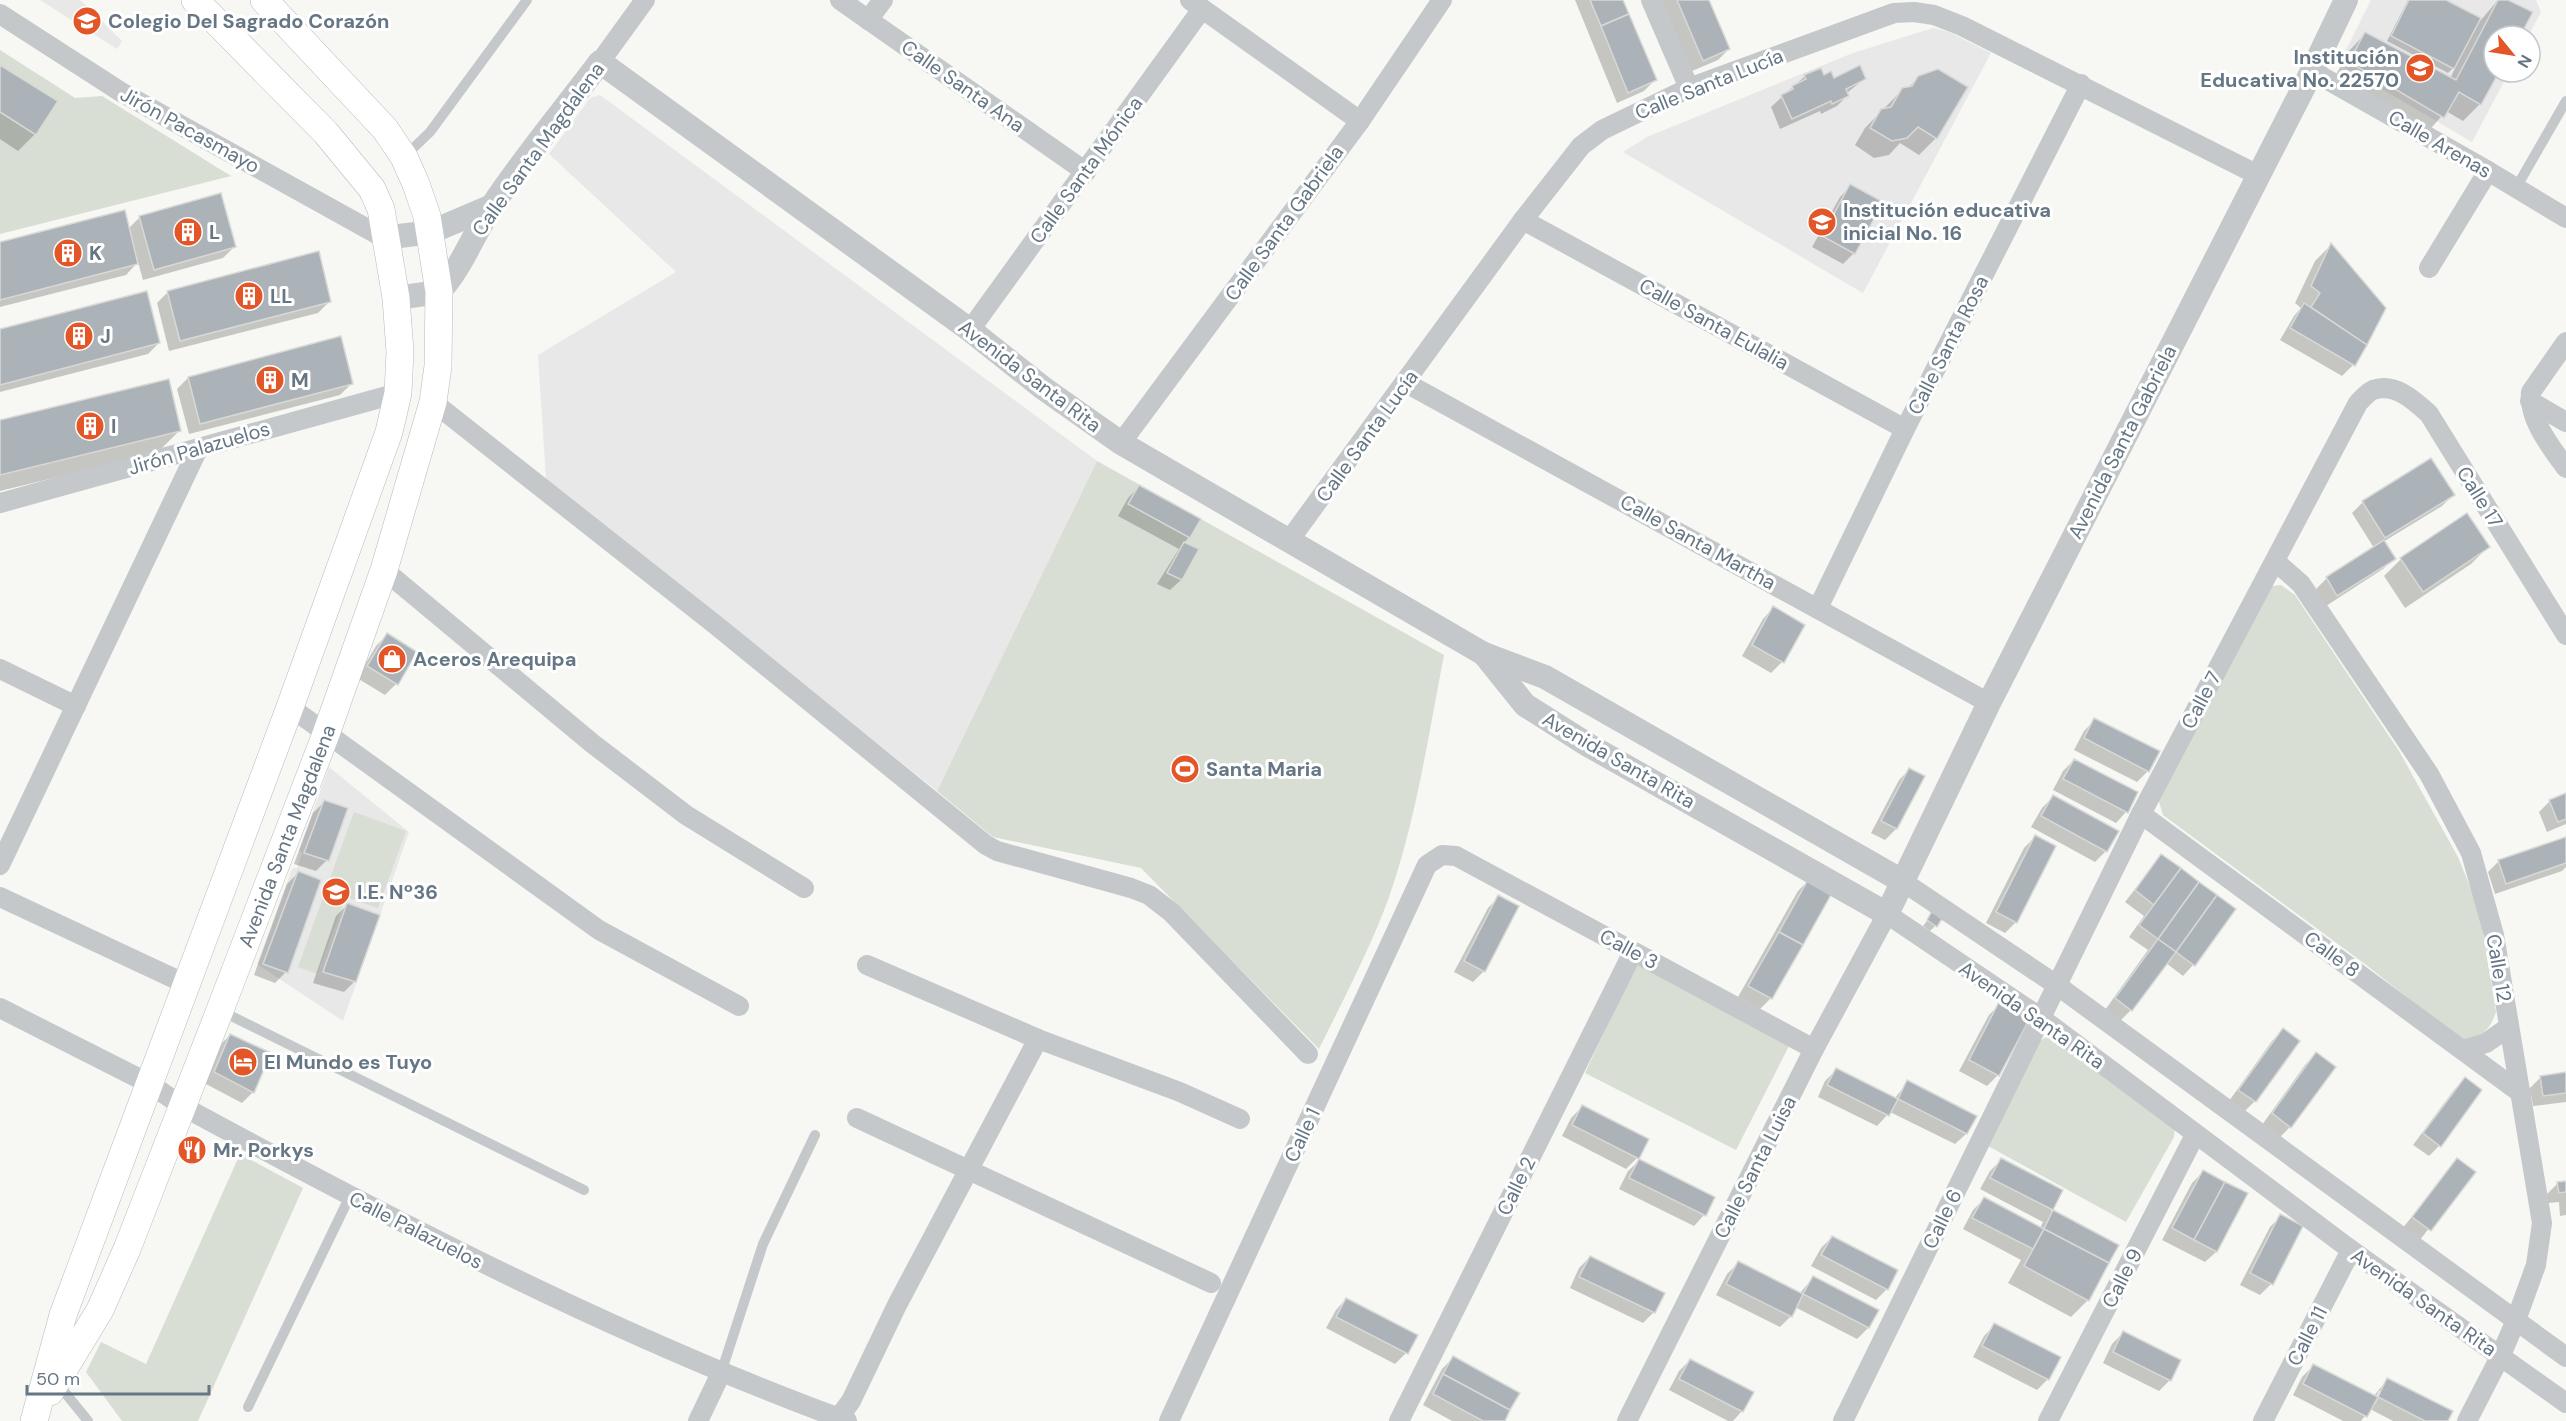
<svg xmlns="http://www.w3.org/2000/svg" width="2566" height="1421" font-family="'DM Sans',sans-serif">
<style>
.built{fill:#e7e8e7}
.green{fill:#d8ded4}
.shadow{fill:#0003;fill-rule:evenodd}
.building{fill:#abb3b8;stroke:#d8d8d6;stroke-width:1.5}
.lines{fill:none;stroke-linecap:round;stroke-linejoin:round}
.secondary-casing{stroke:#b6bbc0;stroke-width:28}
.service{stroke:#c4c8cb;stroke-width:10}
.minor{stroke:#c4c8cb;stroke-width:20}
.tertiary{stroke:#c4c8cb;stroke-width:24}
.secondary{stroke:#fff;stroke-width:27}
.labels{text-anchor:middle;stroke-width:6;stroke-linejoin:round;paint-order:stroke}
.poi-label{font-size:20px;font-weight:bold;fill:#657684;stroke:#fff;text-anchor:start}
.street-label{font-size:20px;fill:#657684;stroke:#fff}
</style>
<rect width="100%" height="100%" fill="#f7f7f3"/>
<g class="built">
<path d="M40 0H80L122 41 117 49Z"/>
<path d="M2371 0H2536L2541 12 2528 36H2494V72H2509L2472 142 2339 64Z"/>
<path d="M1933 28 1949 32 1991 53 1863 293 1623 152 1647 137 1853 53Z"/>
<path d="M600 95 1097 461 937 791 546 479 538 355 676 272 549 154 590 98Z"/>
<path d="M329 767 409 832 343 1021 257 964 292 869 297 868 302 854 299 850Z"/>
</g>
<g class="green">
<path d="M0 50 75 98 102 96 231 176 0 234Z"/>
<path d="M1097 461 1444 655C1428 737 1416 821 1388 900 1369 951 1343 1000 1319 1049L1141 868 993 837 937 791Z"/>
<path d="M2281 585 2295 595 2399 751 2458 857 2479 909 2496 1012C2489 1032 2481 1037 2461 1040L2365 964 2163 815 2158 798 2265 587Z"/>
<path d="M354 812 406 831 378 908 346 897 317 974 298 967Z"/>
<path d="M1635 966H1641L1789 1046 1736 1150 1585 1073Z"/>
<path d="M2055 1036 2175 1126 2174 1137 2126 1222 1988 1146 2036 1044 2046 1037Z"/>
<path d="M240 1154 303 1188 198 1421H122L86 1372 101 1342 146 1364Z"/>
</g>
<g class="shadow">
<path d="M1575 0H1622L1655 80 1644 91 1617 103Z"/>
<path d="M1661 0H1707L1729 49 1718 60 1692 71Z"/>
<path d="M2408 0H2443L2481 20 2498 0H2505L2518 36H2494V72H2498L2480 104 2463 121 2446 111 2426 134 2333 80 2349 51 2365 34 2450 79 2457 64 2448 73 2387 41Z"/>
<path d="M0 67 55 102 35 134 18 151 0 139Z"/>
<path d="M1805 76 1833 80 1864 79 1847 93 1848 95 1837 106 1821 114 1820 111 1780 129 1771 107Z"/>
<path d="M1919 77 1936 138 1919 155 1900 143 1889 155 1874 158 1855 145 1865 128 1903 89 1908 88Z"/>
<path d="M1851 186 1854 253 1843 264 1812 247 1840 197Z"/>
<path d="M140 217 234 247 223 258 143 280 138 262 126 275 0 307V244L128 229Z"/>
<path d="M2331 245 2384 308 2353 365 2342 376 2280 340 2294 316 2301 308 2295 303 2315 261Z"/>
<path d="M168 292 329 302 318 313 169 351 157 303Z"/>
<path d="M0 331 159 343 148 354 0 392Z"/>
<path d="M188 378 351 384 340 395 189 434 177 389Z"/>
<path d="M0 422 179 431 157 453 0 491Z"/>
<path d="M1139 487 1189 537 1184 543 1197 550 1181 580 1170 590 1157 584 1179 549 1118 516 1128 498Z"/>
<path d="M2453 495 2442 506 2383 542 2394 558 2383 569 2326 606 2316 589 2327 578 2374 548 2352 513 2363 502Z"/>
<path d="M2488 547 2471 564 2405 608 2384 576 2401 559Z"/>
<path d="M1773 608 1782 662 1771 673 1742 656 1763 619Z"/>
<path d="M387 635 396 684 385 695 357 678 376 646Z"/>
<path d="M2095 720 2148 771 2137 782 2074 750 2084 731Z"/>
<path d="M2074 760 2126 812 2116 823 2053 790 2063 771Z"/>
<path d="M1910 769 1923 776 1896 829 1885 840 1871 833 1899 780Z"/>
<path d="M2566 795V824L2547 832 2539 812 2550 801Z"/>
<path d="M2053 797 2106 851 2095 862 2031 827 2042 808Z"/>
<path d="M324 802 327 860 316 871 294 864 313 813Z"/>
<path d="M2035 837 2016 922 2005 933 1986 923 2024 848Z"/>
<path d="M2566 841V867L2562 871 2495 894 2488 872 2499 861Z"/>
<path d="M2161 856 2193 965 2183 976 2166 963 2131 1010 2120 1021 2105 1010 2148 950 2129 937 2144 916 2125 902Z"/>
<path d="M298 873 286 972 275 983 254 975 287 884Z"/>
<path d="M1809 880 1831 892 1771 998 1760 1009 1738 997 1798 891Z"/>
<path d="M1499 897 1484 971 1473 982 1454 972 1488 908Z"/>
<path d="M347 905 355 981 344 992 313 983 336 916Z"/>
<path d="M1933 913 1935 926 1930 931 1923 926Z"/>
<path d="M2000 1004 1998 1075 1987 1086 1959 1071 1989 1015Z"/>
<path d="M2283 1030 2298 1041 2255 1101 2244 1112 2229 1101 2272 1041Z"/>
<path d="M230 1035 253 1092 242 1103 204 1083 219 1046Z"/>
<path d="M2316 1054 2290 1127 2279 1138 2262 1125 2305 1065Z"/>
<path d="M1836 1070 1894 1099 1908 1082 1975 1116 1966 1134 1955 1144 1890 1112 1877 1126 1818 1097 1825 1081Z"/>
<path d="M2566 1074V1102L2533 1106 2530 1088 2541 1077Z"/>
<path d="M2465 1079 2439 1146 2429 1156 2413 1145 2454 1090Z"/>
<path d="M1582 1107 1637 1158 1626 1169 1562 1136 1571 1118Z"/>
<path d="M2001 1160 2061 1191 2051 1211 2117 1245 2088 1300 2071 1317 2008 1283 2021 1260 1963 1229 1973 1210 1984 1199 2040 1228 2043 1222 1980 1189 1990 1171Z"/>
<path d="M2457 1160 2473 1172 2419 1241 2402 1229Z"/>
<path d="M1639 1161 1704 1215 1694 1226 1619 1189 1628 1171Z"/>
<path d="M2203 1172 2246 1194 2216 1252 2205 1262 2162 1240 2192 1183Z"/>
<path d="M2566 1182V1215L2560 1216 2559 1202 2548 1203 2547 1194 2558 1183Z"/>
<path d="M2281 1216 2271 1284 2260 1295 2240 1285 2270 1227Z"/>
<path d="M1832 1237 1887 1289 1876 1300 1811 1266 1821 1248Z"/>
<path d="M1590 1257 1663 1293 1654 1312 1643 1323 1570 1288 1579 1268Z"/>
<path d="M1738 1263 1799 1294 1813 1278 1877 1311 1868 1328 1857 1339 1795 1307 1791 1316 1780 1327 1716 1295 1727 1274Z"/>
<path d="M1346 1299 1416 1335 1406 1353 1395 1364 1326 1328 1336 1310Z"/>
<path d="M1995 1325 2048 1379 2037 1390 1973 1357 1984 1336Z"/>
<path d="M2123 1333 2170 1380 2159 1391 2103 1363 2112 1344Z"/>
<path d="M1453 1358 1503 1421H1452L1423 1405 1442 1369Z"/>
<path d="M1690 1360 1742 1411 1733 1421H1728L1669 1390 1679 1371Z"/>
<path d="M2313 1366 2373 1397 2387 1380 2446 1421H2393L2370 1409 2361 1421H2343L2293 1395 2302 1377ZM2379 1391H2382L2375 1404 2373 1403Z"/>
</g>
<g class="building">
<path d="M1590 0H1623L1629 14 1601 26Z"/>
<path d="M1677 0H1709L1730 49 1703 61Z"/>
<path d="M2409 0H2446L2481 18 2454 69 2391 36Z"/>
<path d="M2498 0H2508L2533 12 2520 36H2494V72H2499L2481 105 2459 92 2444 118 2349 62 2365 32 2456 80Z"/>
<path d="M1629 14 1657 80 1628 93 1601 26Z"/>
<path d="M0 65 58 101 36 135 0 112Z"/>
<path d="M1860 65 1866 79 1846 89 1849 96 1832 104 1831 101 1792 119 1781 95 1793 89 1792 86 1806 79 1804 75 1821 68 1824 75 1831 71 1834 78Z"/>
<path d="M1938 69 1968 87 1937 139 1918 127 1907 138 1892 141 1870 128 1881 109 1891 107 1902 88 1912 86 1918 76Z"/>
<path d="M1850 184 1883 202 1855 254 1822 236Z"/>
<path d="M221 193 236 247 154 270 139 216Z"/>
<path d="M125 210 138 264 0 300V242Z"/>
<path d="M2331 243 2386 308 2367 345 2311 307 2320 293 2311 286Z"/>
<path d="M319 251 331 302 180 341 167 291Z"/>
<path d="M147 291 160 343 0 385V329Z"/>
<path d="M2304 303 2367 345 2355 366 2290 328Z"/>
<path d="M341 336 353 384 200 424 188 377Z"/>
<path d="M169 379 181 431 0 475V420Z"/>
<path d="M2431 458 2455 495 2385 538 2362 501Z"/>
<path d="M1139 485 1201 519 1190 538 1128 504Z"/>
<path d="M2467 513 2490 547 2423 592 2400 558Z"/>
<path d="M2384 540 2396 559 2337 596 2326 577Z"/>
<path d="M1184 542 1199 549 1182 580 1167 573Z"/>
<path d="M1773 606 1805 625 1784 663 1752 645Z"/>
<path d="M387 633 417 652 398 685 367 666Z"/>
<path d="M2094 718 2160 751 2149 772 2084 738Z"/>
<path d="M2074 759 2138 792 2128 813 2063 779Z"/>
<path d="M1909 768 1925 776 1897 829 1881 821Z"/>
<path d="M2566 793V819L2558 822 2549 800Z"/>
<path d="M2053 795 2119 831 2107 852 2041 816Z"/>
<path d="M324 800 348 808 329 861 304 853Z"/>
<path d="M2035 835 2056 846 2017 923 1996 912Z"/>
<path d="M2566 837V863L2506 884 2498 860Z"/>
<path d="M2161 854 2181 868 2154 905 2135 890Z"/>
<path d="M2181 868 2199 882 2158 939 2139 925Z"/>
<path d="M298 871 321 880 288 973 263 964Z"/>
<path d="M1809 878 1833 891 1803 945 1779 932Z"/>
<path d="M2199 882 2217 895 2176 952 2158 939Z"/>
<path d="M1498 895 1519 906 1485 972 1464 961Z"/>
<path d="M2217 895 2236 909 2195 966 2176 952Z"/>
<path d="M347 903 380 915 356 982 323 972Z"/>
<path d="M1932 911 1943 917 1937 927 1927 920Z"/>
<path d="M1779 932 1803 945 1772 999 1748 986Z"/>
<path d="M2158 939 2176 952 2132 1011 2115 998Z"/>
<path d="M1999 1002 2030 1018 1999 1076 1969 1060Z"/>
<path d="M2283 1028 2300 1041 2256 1102 2238 1090Z"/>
<path d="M230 1034 271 1053 254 1093 214 1072Z"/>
<path d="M2316 1052 2336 1067 2291 1128 2272 1113Z"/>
<path d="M1836 1068 1898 1099 1889 1116 1827 1085Z"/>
<path d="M2566 1072V1093L2543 1096 2540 1076Z"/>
<path d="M2465 1077 2482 1090 2441 1147 2423 1133Z"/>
<path d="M1907 1080 1977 1116 1967 1134 1898 1099Z"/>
<path d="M1582 1105 1649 1139 1639 1159 1572 1125Z"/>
<path d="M2001 1158 2063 1190 2053 1210 1990 1178Z"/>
<path d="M2457 1158 2476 1172 2431 1231 2412 1217Z"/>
<path d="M1639 1159 1715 1197 1706 1216 1629 1178Z"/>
<path d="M2203 1170 2225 1182 2194 1240 2172 1228Z"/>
<path d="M2566 1181V1192L2559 1193 2557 1182Z"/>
<path d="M2225 1182 2248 1193 2217 1252 2194 1240Z"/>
<path d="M1984 1197 2044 1229 2033 1249 1972 1218Z"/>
<path d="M2053 1210 2119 1245 2109 1263 2044 1229Z"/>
<path d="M2280 1214 2303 1226 2273 1285 2250 1273Z"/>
<path d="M2044 1229 2109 1263 2089 1301 2024 1266Z"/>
<path d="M1832 1236 1898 1270 1888 1290 1821 1255Z"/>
<path d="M1590 1256 1665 1293 1655 1313 1579 1277Z"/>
<path d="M1738 1261 1803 1294 1792 1317 1726 1284Z"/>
<path d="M1813 1276 1879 1310 1869 1328 1803 1294Z"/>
<path d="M1346 1298 1418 1335 1408 1354 1336 1317Z"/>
<path d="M1994 1323 2061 1357 2049 1380 1982 1346Z"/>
<path d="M2123 1331 2181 1360 2171 1381 2113 1352Z"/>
<path d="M1453 1356 1520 1393 1510 1410 1443 1374Z"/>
<path d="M1690 1359 1754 1392 1743 1412 1679 1379Z"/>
<path d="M2313 1364 2378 1397 2367 1417 2303 1384Z"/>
<path d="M1443 1374 1510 1410 1505 1421H1483L1433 1394Z"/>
<path d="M2387 1378 2453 1411 2448 1421H2425L2378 1397Z"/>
</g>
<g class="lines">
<g class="secondary-casing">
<g id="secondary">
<path d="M50 1392 100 1310 127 1249 220 1010 326 734 384 570 433 402 438 366 439 292 427 216 416 184 404 157 385 129 264 0"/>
<path d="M34 1421 63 1315 290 707 389 432 398 393 400 352 396 298 381 209 372 189 326 133 195 0"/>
</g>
</g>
<g class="service">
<path d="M404 157 430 132 527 0"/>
<path d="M2516 188 2566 101"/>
<path d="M221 1011 584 1190"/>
<path d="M721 1373 763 1244 815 1135"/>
<path d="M58 1384 88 1421"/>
<path d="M248 1407 350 1196"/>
</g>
<g class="minor">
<path d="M840 0 1086 172"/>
<path d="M1190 0 1360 121"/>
<path d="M1651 0 1689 88"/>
<path d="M0 14 121 92 384 238"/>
<path d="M868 20 883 0"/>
<path d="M600 62 645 0"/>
<path d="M2312 71 2488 171 2566 218"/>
<path d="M1523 220 1905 429"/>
<path d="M2429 268 2488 171"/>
<path d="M970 330 1202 9"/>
<path d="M2566 342 2531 392C2528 419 2551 447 2566 468"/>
<path d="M1406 383 1989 703"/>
<path d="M2530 401 2566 422"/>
<path d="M433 402 717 626 986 845 997 851 1131 888 1149 895 1171 912 1308 1054"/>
<path d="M1121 443 1360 121 1442 0"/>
<path d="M0 503 398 393"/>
<path d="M1288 542 1523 220 1581 146 1602 130 1689 88 1894 13 1914 12 1934 15 1962 26 2258 175"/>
<path d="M2275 561 2301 584 2429 774 2471 853 2494 935 2542 1223 2536 1265 2516 1320 2501 1355 2467 1421"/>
<path d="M384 570 593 744 686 815 804 888"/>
<path d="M1818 608 1905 429 2081 84"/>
<path d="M0 669 76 706"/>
<path d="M290 707 599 930 739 1006"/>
<path d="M2141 814 2522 1094"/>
<path d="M0 865 198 449"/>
<path d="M1902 881 2058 986 2566 1357"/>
<path d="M0 897 188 985"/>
<path d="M867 965 1038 1039"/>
<path d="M0 1008 150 1084 182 1106C398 1223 616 1336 847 1421"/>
<path d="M2463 1050 2486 1043 2509 1027"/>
<path d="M857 1118 1211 1283"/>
<path d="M698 1421 721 1373"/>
<path d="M836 1421 851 1401 897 1305 1038 1039 1180 1092 1240 1119"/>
<path d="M1169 1421 1427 865 1442 855 1456 856 1814 1049"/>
<path d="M1399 1421 1633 952"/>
<path d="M1627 1421 1814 1049 1887 914 2041 1018 2351 1250 2566 1403"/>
<path d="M1843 1421 2141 814 2358 403C2362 399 2368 392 2373 390 2395 382 2415 401 2429 414L2566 635"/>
<path d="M2048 1421 2195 1135"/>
<path d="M2263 1421 2351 1250"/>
</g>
<g class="tertiary">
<path d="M384 238 431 232 492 206"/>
<path d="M396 298 439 292C462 267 473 235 492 206 525 156 564 110 600 62L970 330 1043 388 1121 443 1484 654 1545 677 1902 881"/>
<path d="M1484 654 1525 705 1588 745 1887 914 1989 703 2312 71 2346 0"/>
</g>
<use href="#secondary" class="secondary"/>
</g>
<defs>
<g id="school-disc" transform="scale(1.5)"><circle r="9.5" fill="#e35627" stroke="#fff"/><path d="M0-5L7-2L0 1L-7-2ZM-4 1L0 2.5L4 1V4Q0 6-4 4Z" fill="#fff"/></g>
<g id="building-disc" transform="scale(1.5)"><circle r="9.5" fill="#e35627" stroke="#fff"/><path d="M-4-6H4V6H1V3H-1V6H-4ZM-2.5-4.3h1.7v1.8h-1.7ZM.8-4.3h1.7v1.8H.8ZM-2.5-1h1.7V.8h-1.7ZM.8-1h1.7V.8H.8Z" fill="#fff"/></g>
<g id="shop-disc" transform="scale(1.5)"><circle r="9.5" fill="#e35627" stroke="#fff"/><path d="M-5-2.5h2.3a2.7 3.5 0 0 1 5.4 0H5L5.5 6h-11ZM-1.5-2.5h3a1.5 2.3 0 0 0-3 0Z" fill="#fff"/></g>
<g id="stadium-disc" transform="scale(1.5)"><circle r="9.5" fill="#e35627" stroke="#fff"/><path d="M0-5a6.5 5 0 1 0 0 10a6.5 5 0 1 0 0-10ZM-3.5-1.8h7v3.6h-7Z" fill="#fff"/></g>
<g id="hotel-disc" transform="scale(1.5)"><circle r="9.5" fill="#e35627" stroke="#fff"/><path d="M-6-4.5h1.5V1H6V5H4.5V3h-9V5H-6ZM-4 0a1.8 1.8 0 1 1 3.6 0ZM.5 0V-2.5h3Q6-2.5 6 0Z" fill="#fff"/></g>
<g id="restaurant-disc" transform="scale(1.5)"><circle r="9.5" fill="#e35627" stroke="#fff"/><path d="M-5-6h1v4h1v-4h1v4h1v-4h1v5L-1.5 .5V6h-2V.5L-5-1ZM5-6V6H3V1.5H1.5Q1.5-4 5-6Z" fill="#fff"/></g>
</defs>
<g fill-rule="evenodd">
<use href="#school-disc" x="87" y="21"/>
<use href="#school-disc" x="2420" y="68"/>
<use href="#school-disc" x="1822" y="222"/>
<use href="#building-disc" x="188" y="232"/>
<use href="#building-disc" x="68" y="253"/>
<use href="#building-disc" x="249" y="296"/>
<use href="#building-disc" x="79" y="336"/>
<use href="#building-disc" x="270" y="380"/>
<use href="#building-disc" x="90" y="426"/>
<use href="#shop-disc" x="392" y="659"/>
<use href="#stadium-disc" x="1185" y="769"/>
<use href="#school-disc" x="336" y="892"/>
<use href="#hotel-disc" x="243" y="1062"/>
<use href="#restaurant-disc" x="192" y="1150"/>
</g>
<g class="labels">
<g class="poi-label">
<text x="108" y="28">Colegio Del Sagrado Corazón</text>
<text x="2399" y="64" text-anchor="end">Institución<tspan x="2399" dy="23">Educativa No. 22570</tspan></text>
<text x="1843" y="217">Institución educativa<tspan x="1843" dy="23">inicial No. 16</tspan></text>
<text x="209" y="239">L</text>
<text x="89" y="260">K</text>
<text x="270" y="303">LL</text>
<text x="100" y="343">J</text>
<text x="291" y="387">M</text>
<text x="111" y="433">I</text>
<text x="413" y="666">Aceros Arequipa</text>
<text x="1206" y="776">Santa Maria</text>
<text x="357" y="899">I.E. Nº36</text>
<text x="264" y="1069">El Mundo es Tuyo</text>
<text x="213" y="1157">Mr. Porkys</text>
</g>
<g class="street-label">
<text transform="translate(1709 84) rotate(-22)" y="7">Calle Santa Lucía</text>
<text transform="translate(963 86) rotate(35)" y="7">Calle Santa Ana</text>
<text transform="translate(190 130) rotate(29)" y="7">Jirón Pacasmayo</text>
<text transform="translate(2440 144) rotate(30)" y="7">Calle Arenas</text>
<text transform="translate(538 149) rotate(-54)" y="7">Calle Santa Magdalena</text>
<text transform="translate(1086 170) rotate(-54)" y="7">Calle Santa Mónica</text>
<text transform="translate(1284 223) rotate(-54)" y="7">Calle Santa Gabriela</text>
<text transform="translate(1714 324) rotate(29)" y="7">Calle Santa Eulalia</text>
<text transform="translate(1948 345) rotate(-63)" y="7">Calle Santa Rosa</text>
<text transform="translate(1030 376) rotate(37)" y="7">Avenida Santa Rita</text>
<text transform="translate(1367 436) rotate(-54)" y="7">Calle Santa Lucía</text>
<text transform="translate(2122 442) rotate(-63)" y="7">Avenida Santa Gabriela</text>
<text transform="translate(199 448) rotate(-16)" y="7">Jirón Palazuelos</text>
<text transform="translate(2480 497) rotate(58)" y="7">Calle 17</text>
<text transform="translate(1698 542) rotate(29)" y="7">Calle Santa Martha</text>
<text transform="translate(2201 700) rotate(-62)" y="7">Calle 7</text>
<text transform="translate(1619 760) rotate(30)" y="7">Avenida Santa Rita</text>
<text transform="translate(287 836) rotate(-69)" y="7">Avenida Santa Magdalena</text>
<text transform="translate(1629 949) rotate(28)" y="7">Calle 3</text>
<text transform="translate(2332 954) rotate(36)" y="7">Calle 8</text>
<text transform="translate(2499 968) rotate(80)" y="7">Calle 12</text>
<text transform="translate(2032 1015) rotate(35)" y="7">Avenida Santa Rita</text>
<text transform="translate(1302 1135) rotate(-65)" y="7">Calle 1</text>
<text transform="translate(1755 1167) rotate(-63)" y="7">Calle Santa Luisa</text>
<text transform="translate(1516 1186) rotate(-64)" y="7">Calle 2</text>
<text transform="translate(1942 1219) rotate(-64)" y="7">Calle 6</text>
<text transform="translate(416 1230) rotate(27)" y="7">Calle Palazuelos</text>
<text transform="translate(2122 1278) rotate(-63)" y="7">Calle 9</text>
<text transform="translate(2424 1302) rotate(35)" y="7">Avenida Santa Rita</text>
<text transform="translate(2307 1336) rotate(-63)" y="7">Calle 11</text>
</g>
</g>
<g transform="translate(2512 54) rotate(120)"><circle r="28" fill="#ffffff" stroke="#c1c8ce" stroke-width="1.5"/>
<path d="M0-4.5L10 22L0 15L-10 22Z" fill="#e35627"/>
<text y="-9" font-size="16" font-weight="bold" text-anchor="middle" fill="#657684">N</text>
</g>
<path d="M27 1385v9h182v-9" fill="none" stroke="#657684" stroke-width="3"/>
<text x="36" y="1385" font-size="18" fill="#657684" stroke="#ffffff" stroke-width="4.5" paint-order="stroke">50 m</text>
</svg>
